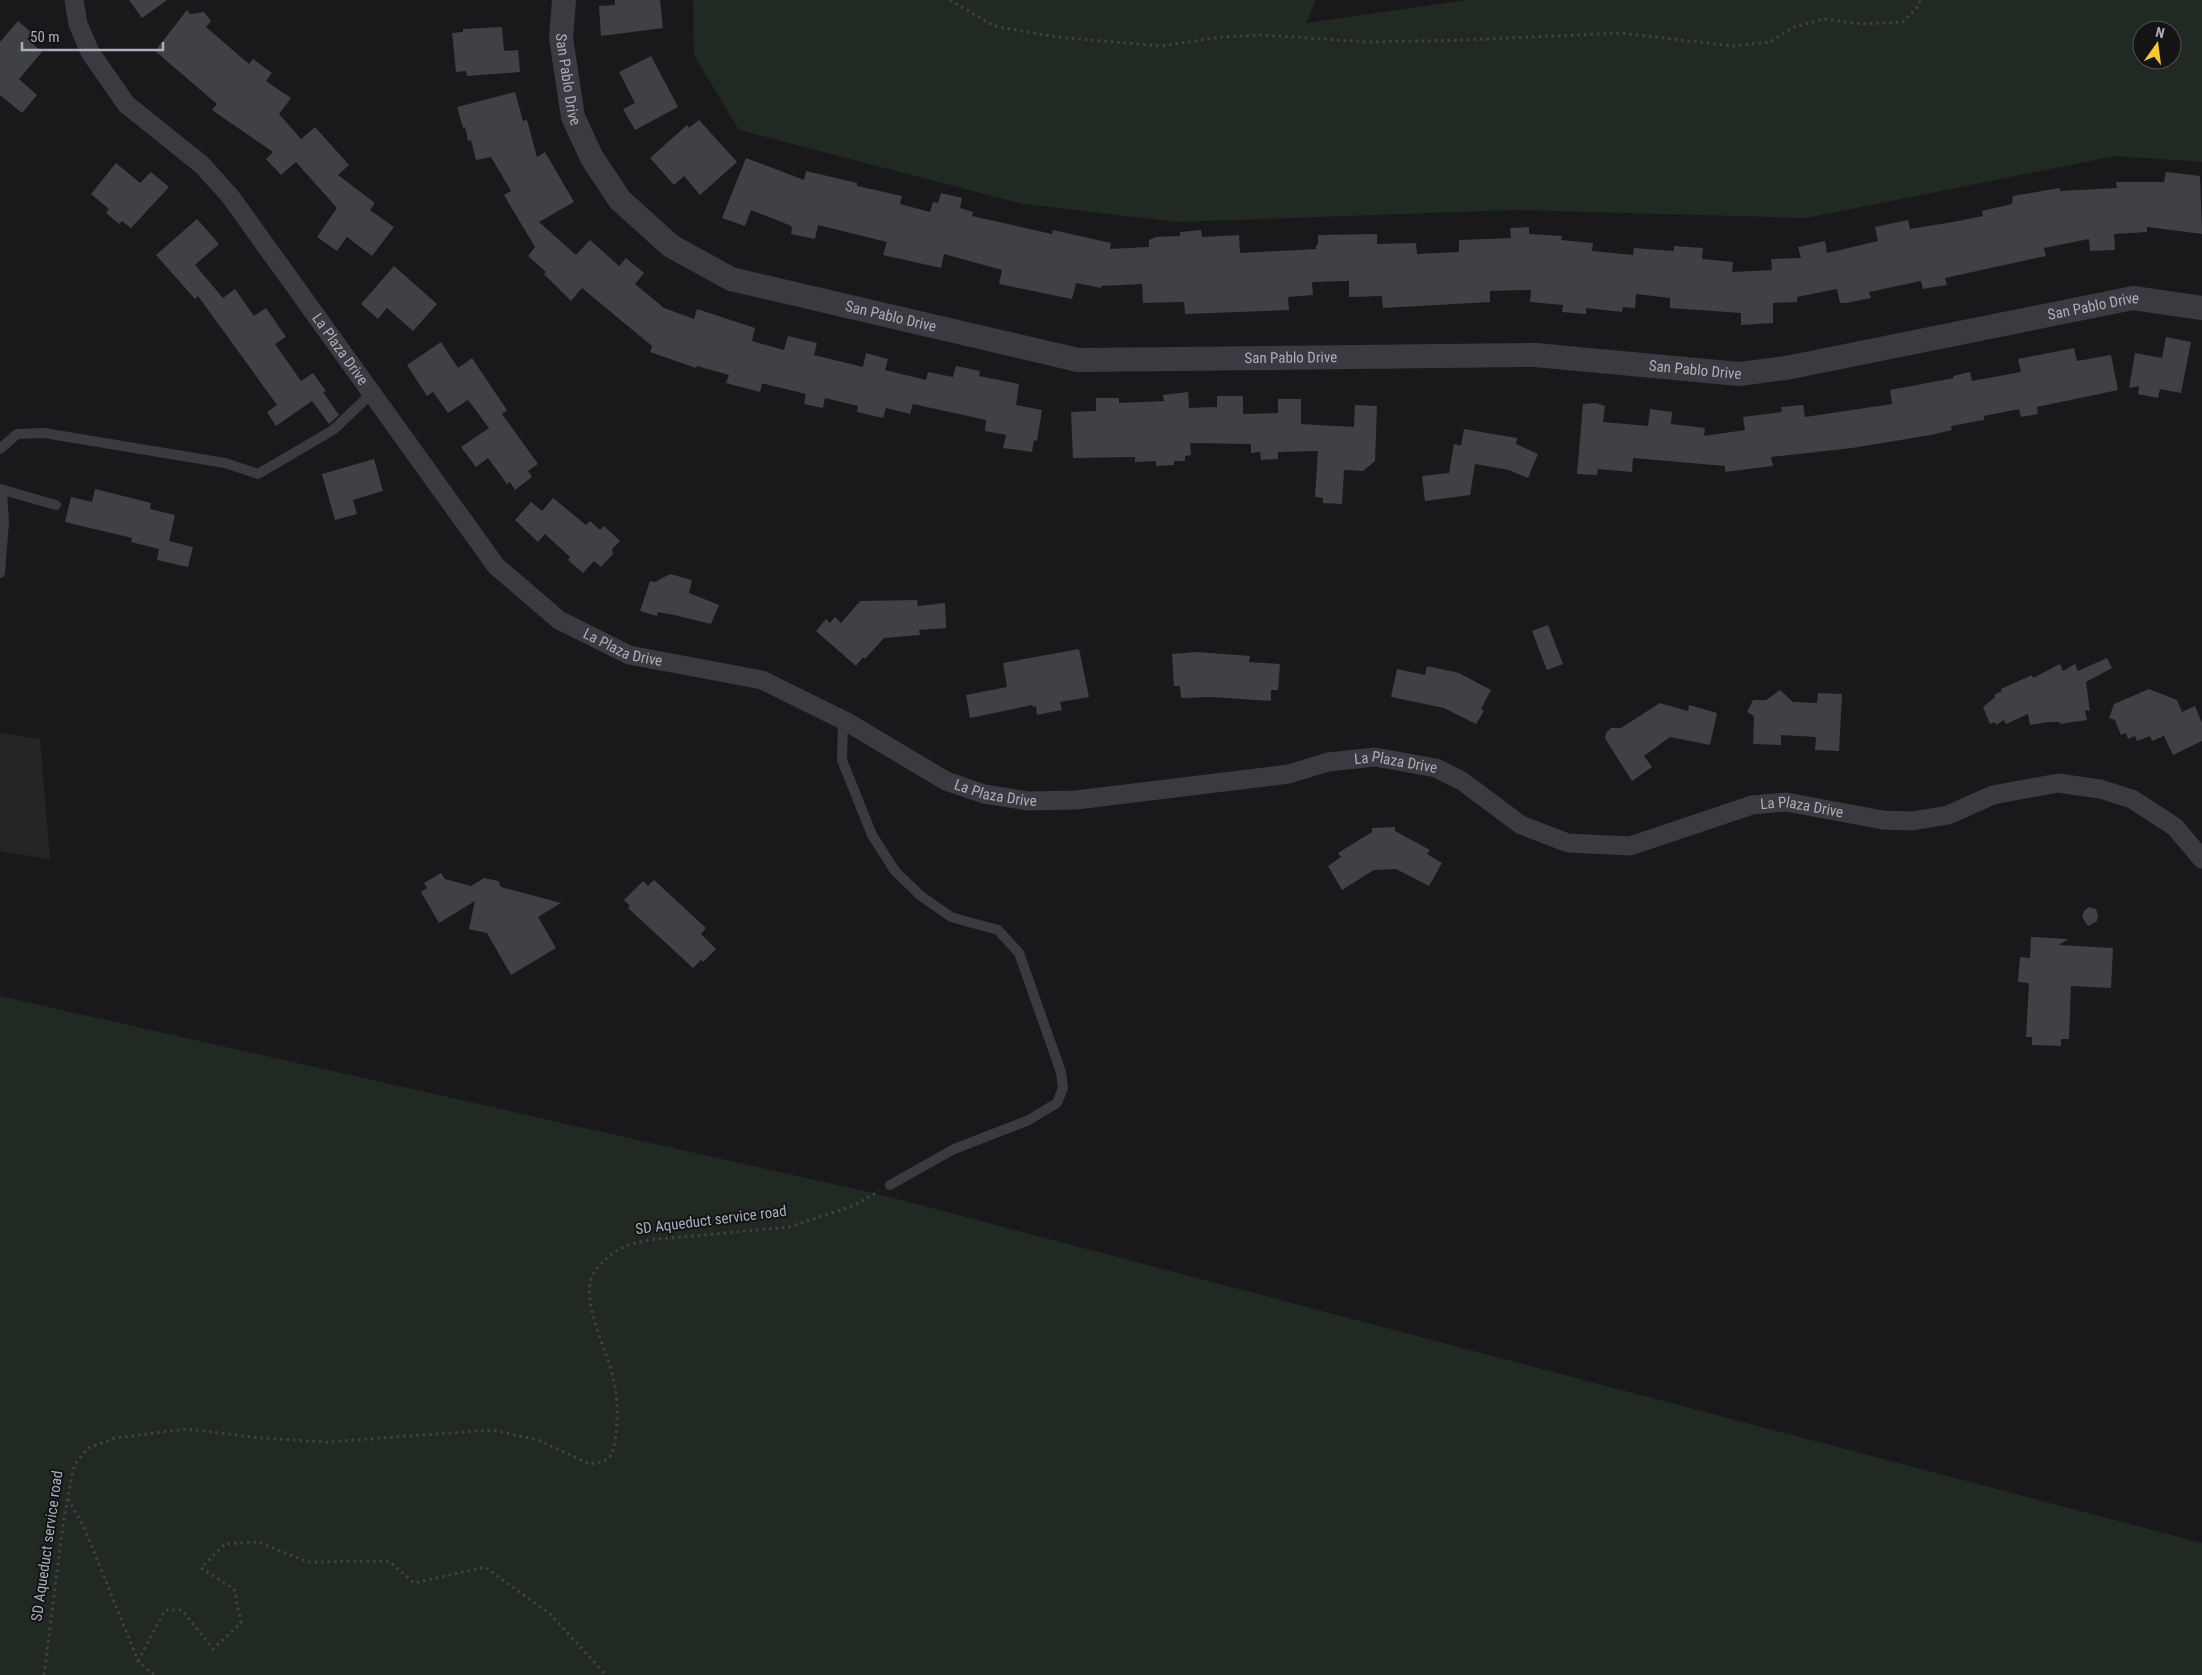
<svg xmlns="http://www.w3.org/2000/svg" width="2202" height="1675" font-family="'Roboto Condensed',sans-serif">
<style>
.built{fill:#252528}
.green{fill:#202922;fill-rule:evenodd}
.building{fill:#404145}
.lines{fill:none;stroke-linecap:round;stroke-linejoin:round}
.path{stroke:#404147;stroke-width:3;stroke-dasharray:2.5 4;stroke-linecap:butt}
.service{stroke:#3a3a40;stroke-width:10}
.minor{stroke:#3a3a40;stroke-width:19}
.tertiary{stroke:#3a3a40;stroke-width:24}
.labels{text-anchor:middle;stroke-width:4;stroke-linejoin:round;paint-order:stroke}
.street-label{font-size:15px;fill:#abaebb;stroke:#141416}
</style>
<rect width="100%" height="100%" fill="#19191b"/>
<path class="built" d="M0 733 40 739 50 859 0 851Z"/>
<g class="green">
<path d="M693 0H1316L1306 23 1467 0H2202V162L2115 156 1807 218 1515 210 1178 222 1023 204 739 130 694 55ZM2142 30H2172V60H2142Z"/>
<path d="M0 996 886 1196 2202 1543V1675H0Z"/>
</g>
<g class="building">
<path d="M129 0H167L142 18Z"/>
<path d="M615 0H660L663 28 601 36 599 6 615 5Z"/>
<path d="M187 10 190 14 204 12 211 21 206 27 249 64 253 59 272 73 266 81 291 98 279 114 301 139 315 127 349 165 338 175 375 203 370 210 394 227 372 256 347 237 337 251 317 237 337 208 296 162 281 175 266 159 273 152 212 110 217 104 155 51Z"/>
<path d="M18 21 32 33 27 39 42 52 19 79 37 95 22 113 0 95V42Z"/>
<path d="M502 27 504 51 518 50 520 72 467 76 466 71 456 72 452 33 463 32V29Z"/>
<path d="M651 56 678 107 635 130 623 109 635 103 619 72Z"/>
<path d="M515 92 523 121 527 120 537 157 545 152 574 202 539 222 576 255 590 240 619 266 626 258 644 273 635 284 664 308 694 319 697 309 755 328 752 341 784 350 788 336 817 343 814 355 863 367 866 353 888 359 885 370 926 380 928 372 953 377 956 366 980 371 979 376 1019 384 1016 405 1042 410 1037 441 1034 440 1032 452 1003 448 1006 435 985 431 986 420 913 404 910 414 886 408 883 418 857 412 858 406 825 398 823 408 804 404 806 394 765 384H762L760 392 726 383 729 375 697 366 696 368 650 352 652 346 582 288 571 301 544 274 546 272 528 256 535 247 504 195 511 191 491 157 476 160 471 140 468 141 465 127 463 128 457 107Z"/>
<path d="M699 120 737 162 700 195 684 176 674 185 650 158 687 125 689 128Z"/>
<path d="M746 158 804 180 806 171 857 183V186L902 196 900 204 930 212 933 202 938 203 941 193 962 198 960 208 973 212 972 216 1052 234 1053 230 1111 243 1110 249 1149 247V240L1156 237 1180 236V232L1201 230 1202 237 1239 235 1240 253 1316 249V245H1318V235L1377 234V244L1416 243 1417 254 1459 252V240L1511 238 1510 228 1529 227V234L1562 236 1561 240 1593 243 1592 251 1633 255 1634 248 1674 251V246L1703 248 1702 259 1733 262 1732 272 1772 270 1771 259 1801 258 1798 247 1825 241 1827 253 1878 241 1875 227 1908 220 1910 229 1953 222 1983 216 1982 211 2012 204 2013 196 2060 188V191L2117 188 2116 182H2164L2166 172 2200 176 2202 234 2147 227V232L2114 234 2115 250 2090 251 2089 239 2044 248 2046 256 1945 278 1947 285 1923 289 1921 281 1869 292 1871 298 1846 303H1840L1837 289 1797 297V302L1773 303V323L1741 325V313L1670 308V298L1636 294 1635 308 1623 307 1622 312 1586 308V314L1562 312 1563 305 1530 302 1531 290 1490 291V302L1383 308 1382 296 1349 297V281L1312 282 1313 295 1288 297 1289 310 1185 314 1184 302 1143 303 1142 284 1101 286V288L1076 283 1072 299 999 284 1002 270 944 254 941 268 883 255 887 242 818 225 815 239 791 234 792 227 789 225 751 210 745 226 722 218Z"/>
<path d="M116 163 140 183 151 172 169 187 131 228 122 221 119 224 106 213 109 209 91 194Z"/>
<path d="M197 219 219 244 195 265 223 298 235 289 254 316 266 308 286 337 275 344 301 381 313 373 326 391 323 392 339 415 329 424 312 401 276 426 267 412 277 405 198 296 195 299 156 255Z"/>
<path d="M394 266 437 304 413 331 387 308 378 319 361 304Z"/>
<path d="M2166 337 2191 342 2181 393 2160 389 2158 398 2138 394 2139 386 2129 388 2135 353 2162 358Z"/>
<path d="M441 342 458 368 472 358 507 410 502 414 538 464 528 471 532 477 515 490 510 482 507 484 488 458 476 467 461 447 489 428 468 400 448 413 433 392 427 396 407 365Z"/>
<path d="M2074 348 2077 361 2111 355 2118 390 2037 407 2038 414 2021 417 2019 409 1984 416V420L1951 426 1952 430 1931 435 1852 448 1771 457 1773 466 1725 472V466L1633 458 1632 472 1598 469 1597 475 1577 474 1583 404 1595 403 1605 406 1603 422 1648 426 1650 409 1672 412 1671 424 1705 428 1704 436 1745 430 1743 417 1782 412 1781 407 1803 405 1805 417 1892 404 1890 390 1954 378 1953 376 1970 372 1972 381 2021 372 2018 359Z"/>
<path d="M1188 392 1189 408 1217 407V396H1243V414L1278 413V399H1301V424L1354 427 1355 405 1377 406 1375 461 1363 471 1344 470 1342 504 1323 503V498L1315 497 1318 451 1278 452V459L1261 460 1260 452 1251 453V444L1190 443 1191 455 1185 456V461H1174V465L1156 466V461L1135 462V457L1073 458 1071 412 1096 411V398H1119V403L1164 401 1163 395Z"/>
<path d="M1464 429 1517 438 1516 444 1538 454 1528 478 1509 470 1475 464 1470 495 1425 501 1422 476 1449 473 1454 444 1461 446Z"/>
<path d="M374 459 383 491 353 500 357 514 335 520 322 474Z"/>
<path d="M95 489 151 503 150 509 175 515 169 541 193 547 188 567 157 560 159 549 131 542 132 538 65 522 71 497 92 502Z"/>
<path d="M553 498 586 525 590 521 600 530 604 526 620 541 612 549 613 554 601 567 594 561 583 573 568 560 570 557 545 534 538 542 515 520 531 502 542 511Z"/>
<path d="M670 574 692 580 689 593 719 605 711 624 674 615 658 612 657 616 640 611 650 581 655 582Z"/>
<path d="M917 600 918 606 945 603 946 628 919 630 920 635 884 638 865 659 863 657 856 666 816 631 826 619 830 623 835 617 841 623 860 601Z"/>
<path d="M1548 625 1563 664 1547 670 1532 631Z"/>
<path d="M1079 649 1089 697 1060 702 1062 710 1037 715 1036 706 1033 707 1032 705 970 718 966 695 1007 687 1003 663Z"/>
<path d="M1197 652 1250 656 1249 662 1280 664 1278 690H1271V701L1211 697 1181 698 1180 686H1174L1172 654Z"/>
<path d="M2107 658 2112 668 2086 682 2090 711 2085 710 2087 720 2060 724 2059 722H2048L2030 725 2028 714 2006 724 2004 720 1996 725 1995 722 1990 724 1983 707 1995 697 1994 695 2002 691 2001 689 2032 675 2033 678 2060 664 2063 671 2075 664 2078 671Z"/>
<path d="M1427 666 1459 673 1491 690 1481 709 1484 711 1476 724 1444 708 1391 697 1397 669 1425 675Z"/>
<path d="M2149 689 2177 700 2182 712 2195 706 2202 723V741L2173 755 2164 736 2152 741 2150 736 2137 741 2135 736 2128 739 2126 733 2121 735 2115 720 2109 718 2114 704Z"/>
<path d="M1780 690 1793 702 1817 703 1818 693 1842 694 1839 751 1815 750 1816 737 1781 735V745L1753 744 1754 716 1747 712 1753 700H1766Z"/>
<path d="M1660 703 1688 711 1689 705 1717 713 1710 745 1670 737 1644 756 1652 767 1632 781 1611 748 1605 738 1606 733 1611 728H1621Z"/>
<path d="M1395 827V831L1430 850 1427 854 1442 863 1429 886 1396 869 1374 870 1342 890 1328 866 1341 857 1338 853 1372 832V828Z"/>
<path d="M441 873 445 879 471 886 484 878 498 881 501 887 561 903 538 917 556 948 511 975 487 933 469 929 475 901 439 923 421 892 427 888 424 883Z"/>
<path d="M654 880 706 928 701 934 716 949 703 962 701 960 693 968 628 908 630 906 624 900 643 881 648 886Z"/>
<path d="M2089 907 2096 909 2098 915 2097 921 2088 926 2082 917 2084 911Z"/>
<path d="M2031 937 2069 939 2058 945 2113 948 2111 988 2071 986 2069 1039H2061V1046L2032 1045V1037H2026L2029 983 2018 982 2020 957 2030 958Z"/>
</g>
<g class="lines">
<g class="path">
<path d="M950 0 994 26 1056 37 1161 46 1222 37 1263 35 1367 42 1465 40 1621 33 1734 46 1770 42 1794 27 1824 19 1862 24 1903 22 1919 5 1920 0"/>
<path d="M68 1499 84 1527 138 1661 150 1672 157 1675"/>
<path d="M138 1661 165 1610H182L213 1649 241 1623 234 1589 201 1568 225 1544 258 1542 308 1562 389 1561 414 1583 485 1567 550 1614 606 1675"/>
<path d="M44 1675 63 1525 72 1475 75 1464 88 1448 115 1438 186 1429 261 1438 327 1442 492 1430 538 1440 590 1464 603 1462 612 1455C618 1432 619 1405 614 1382 609 1352 583 1310 591 1279 593 1272 600 1265 605 1260 617 1248 632 1243 649 1240L789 1227 855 1205 879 1191"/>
</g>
<g class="service">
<path d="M0 449 17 434 44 433 225 463 258 474 333 430 372 393"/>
<path d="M0 489 56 505"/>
<path d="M0 573 4 522 2 490"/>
<path d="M843 720 842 760 872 835 895 871 921 896 951 917 998 930 1019 953 1061 1072 1063 1088 1057 1103 1027 1121 954 1149 890 1185"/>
</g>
<path class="minor" id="s1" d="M74 0 78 24 90 52 126 104 202 165 230 196 496 566 559 620 629 655 762 680 847 722 946 781 984 794 1028 801 1076 800 1289 774 1328 762 1375 757 1436 768 1462 781 1521 825 1568 843 1630 846 1752 805 1786 802 1883 820 1912 821 1948 815 1993 795 2058 783 2100 789 2132 799 2175 827 2202 859"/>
<path class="tertiary" id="s2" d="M564 0 561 38 573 117 592 158 620 200 671 246 731 279 1078 360 1535 355 1739 374 1786 368 2133 298 2202 308"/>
</g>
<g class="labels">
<g class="street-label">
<text dy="5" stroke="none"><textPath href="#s2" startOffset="80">San Pablo Drive</textPath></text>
<text dy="5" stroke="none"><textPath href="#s2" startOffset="1730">San Pablo Drive</textPath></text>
<text dy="5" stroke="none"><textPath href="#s2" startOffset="515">San Pablo Drive</textPath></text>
<text dy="5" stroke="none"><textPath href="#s1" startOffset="446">La Plaza Drive</textPath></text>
<text dy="5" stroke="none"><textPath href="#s2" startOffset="920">San Pablo Drive</textPath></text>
<text dy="5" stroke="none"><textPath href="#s2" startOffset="1325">San Pablo Drive</textPath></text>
<text dy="5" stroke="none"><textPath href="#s1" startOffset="866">La Plaza Drive</textPath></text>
<text dy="5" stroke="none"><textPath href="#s1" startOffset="1676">La Plaza Drive</textPath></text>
<text dy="5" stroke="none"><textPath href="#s1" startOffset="1271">La Plaza Drive</textPath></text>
<text dy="5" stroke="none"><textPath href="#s1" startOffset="2111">La Plaza Drive</textPath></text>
<text transform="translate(711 1220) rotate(-7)" y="5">SD Aqueduct service road</text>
<text transform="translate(47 1546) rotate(-82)" y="5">SD Aqueduct service road</text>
</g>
</g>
<g transform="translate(2157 45) rotate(14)"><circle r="24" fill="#141416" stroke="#505258"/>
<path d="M0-4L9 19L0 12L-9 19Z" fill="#f8c634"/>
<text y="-8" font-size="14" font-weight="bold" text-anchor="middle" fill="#abaebb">N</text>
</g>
<path d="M22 42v8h141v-8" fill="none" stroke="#abaebb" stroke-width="2.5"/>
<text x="30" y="42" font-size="15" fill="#abaebb" stroke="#141416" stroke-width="4" paint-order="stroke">50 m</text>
</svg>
